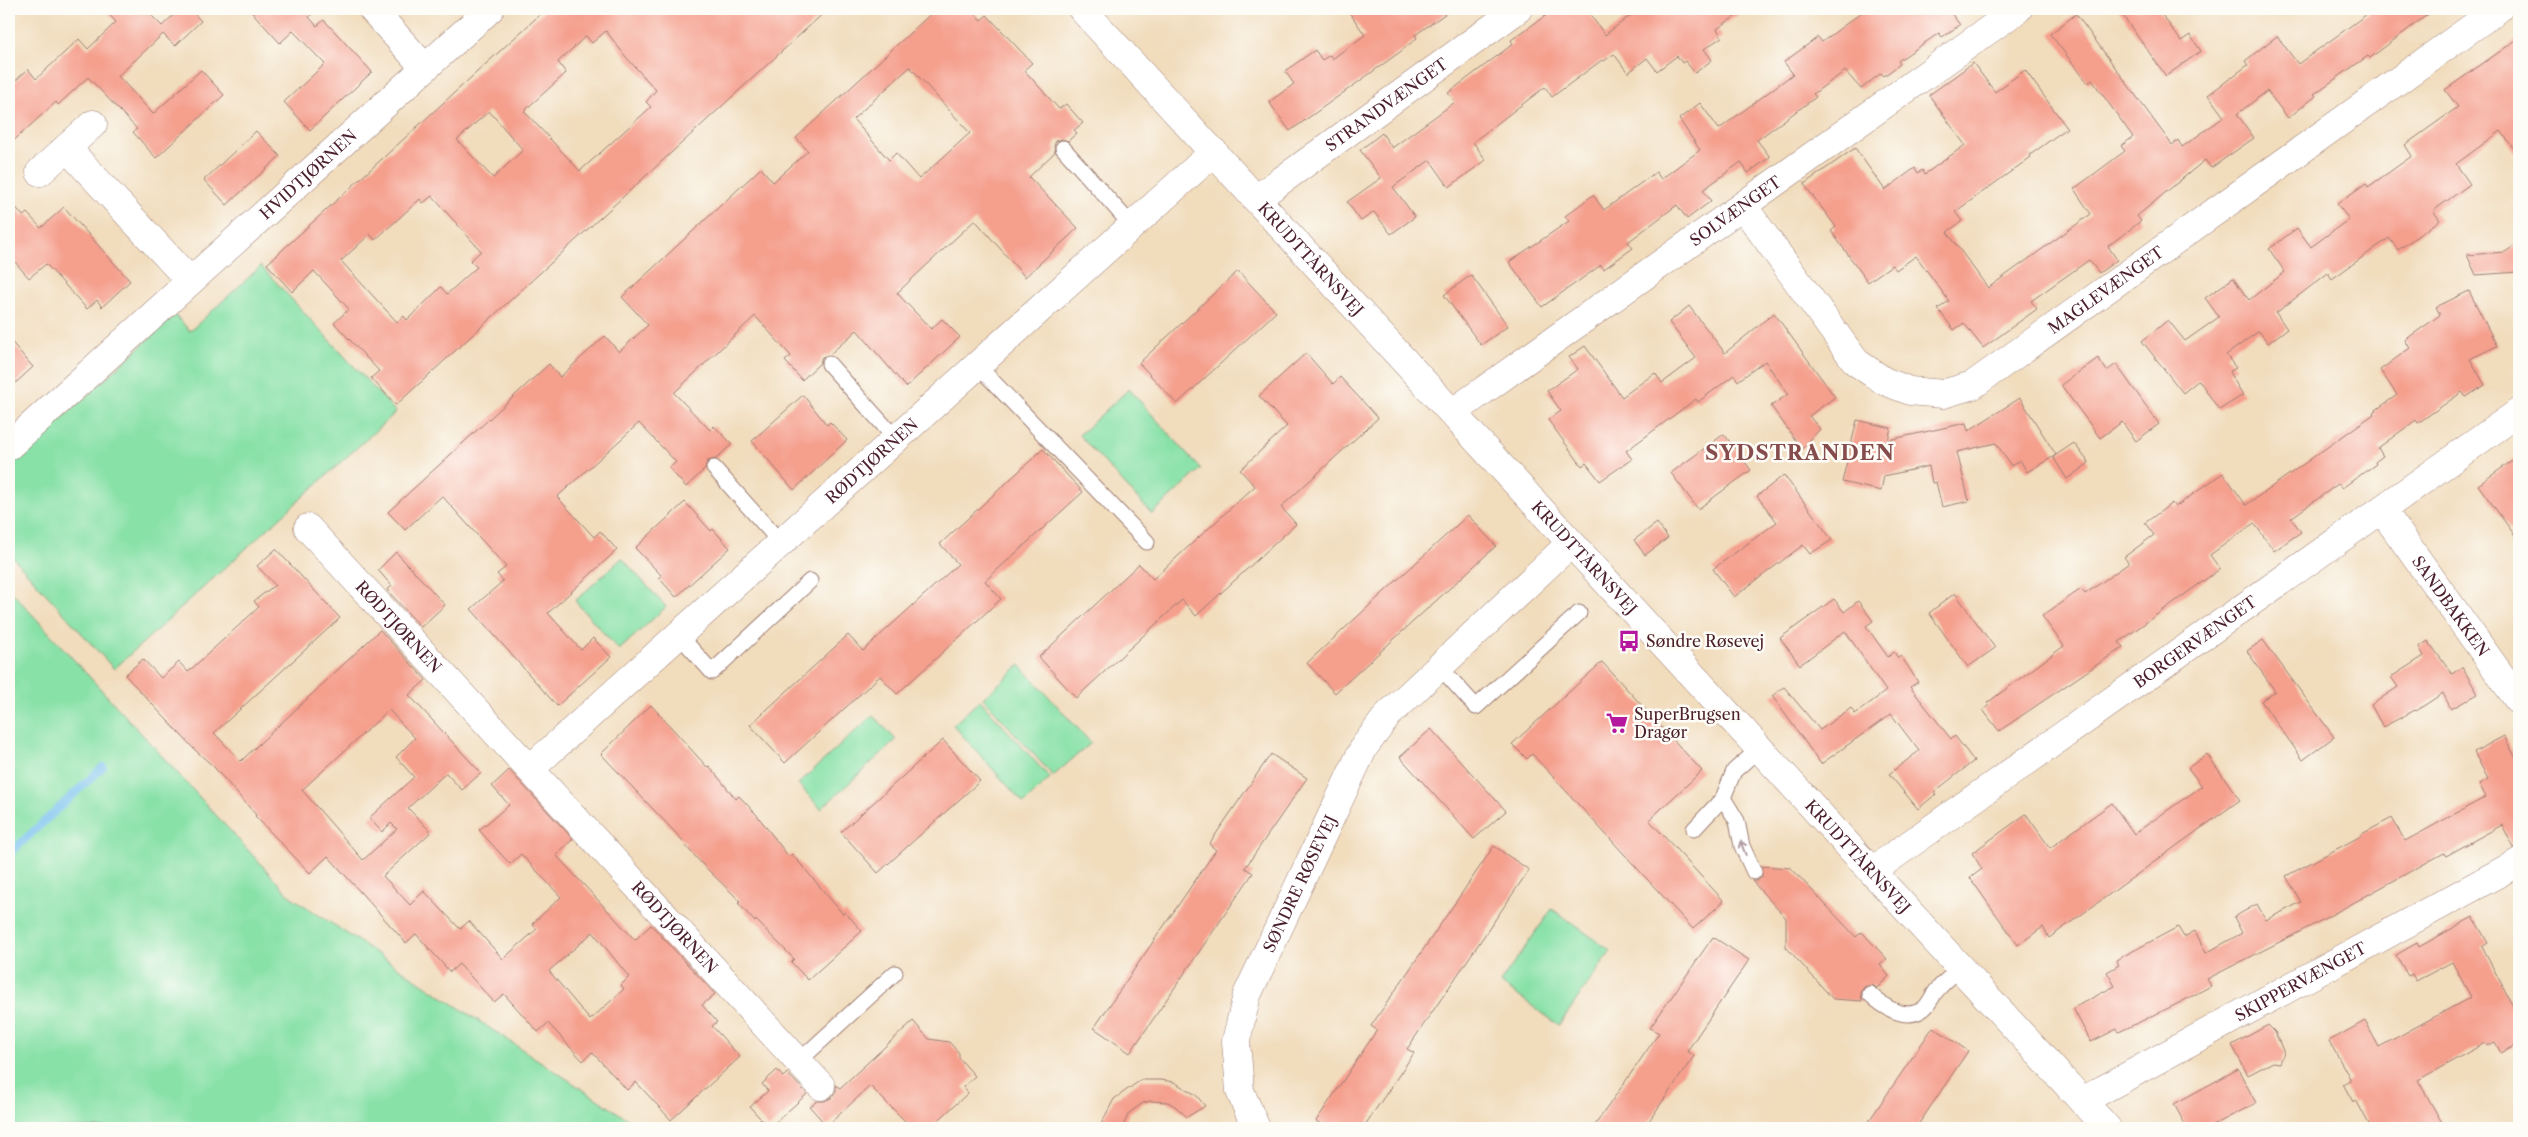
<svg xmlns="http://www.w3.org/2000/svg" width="2528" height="1137" font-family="'Libre Caslon Text',serif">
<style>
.green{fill:#88e1a7;stroke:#698069}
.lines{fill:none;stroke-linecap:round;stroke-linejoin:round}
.stream{stroke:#77c1f0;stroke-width:8}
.building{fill:#f59f8d;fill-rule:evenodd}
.service-casing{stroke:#9e7e74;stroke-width:17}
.minor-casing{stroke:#9e7e74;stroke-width:29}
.service{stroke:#fff;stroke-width:15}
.minor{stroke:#fff;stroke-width:28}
.oneway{stroke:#ae9aa0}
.labels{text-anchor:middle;stroke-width:5;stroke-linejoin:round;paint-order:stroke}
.street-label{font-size:16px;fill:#4a1f2b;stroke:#fdfcf7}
.poi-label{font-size:16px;fill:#4a1f2b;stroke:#fdfcf7;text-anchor:start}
.district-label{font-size:21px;font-weight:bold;letter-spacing:1px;fill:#864c4d;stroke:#fdfcf7}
</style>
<rect width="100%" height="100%" fill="#fdfcf7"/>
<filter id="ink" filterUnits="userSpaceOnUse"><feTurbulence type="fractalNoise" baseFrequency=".02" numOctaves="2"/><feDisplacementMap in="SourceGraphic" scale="10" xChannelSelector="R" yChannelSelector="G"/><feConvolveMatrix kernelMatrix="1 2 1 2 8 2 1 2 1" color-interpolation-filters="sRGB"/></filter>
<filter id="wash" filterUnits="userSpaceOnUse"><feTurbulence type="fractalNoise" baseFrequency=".0096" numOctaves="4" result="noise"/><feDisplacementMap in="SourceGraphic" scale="20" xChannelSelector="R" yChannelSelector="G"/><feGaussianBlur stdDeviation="1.12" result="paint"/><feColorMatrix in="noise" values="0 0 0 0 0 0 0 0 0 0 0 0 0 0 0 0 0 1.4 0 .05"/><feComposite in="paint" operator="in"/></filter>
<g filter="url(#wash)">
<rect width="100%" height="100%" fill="#f1dcbc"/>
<g class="green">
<path d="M261 266 396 412 114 669 9 553V467L175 315 190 331Z"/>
<path d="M1129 389 1201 469 1152 514 1079 435Z"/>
<path d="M622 558 666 607 619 650 575 601Z"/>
<path d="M9 589 290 896 641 1128H9Z"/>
<path d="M1020 665 1091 743 1053 776 983 698Z"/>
<path d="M980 700 1050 778 1024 804 953 725Z"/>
<path d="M873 715 896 740 821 809 798 784Z"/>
<path d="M1552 909 1611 951 1559 1025 1500 983Z"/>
</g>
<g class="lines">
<path class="stream" d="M9 854 103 767"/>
</g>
<g id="blocks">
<g class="building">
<path d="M104 9H145L162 26 180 9H190L201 21 175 46 163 34 118 76 153 114 201 70 224 95 156 158 133 132 137 129 88 77 58 105 56 102 9 145V87L28 69 36 79 79 39 88 49 116 22Z"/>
<path d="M249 9H317L309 17 317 26 324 20 372 72 310 130 284 102 325 64 293 31 280 43Z"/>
<path d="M546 9H828L396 405 371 378 379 371 334 323 349 309 314 271 292 292 267 264ZM606 31 626 57 656 90 646 102 651 107 580 171 524 111 566 73 558 62 586 36 592 43ZM489 111 523 150 493 178 457 140ZM432 196 481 251 470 261 477 267 447 294 441 287 407 320 404 316 397 322 341 261 370 234 375 240 420 199 423 203Z"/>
<path d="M936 9H971L981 20 987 15 1032 63 1024 70 1059 109 1066 104 1083 123 1074 130 1077 133 1068 141 1062 139 1056 141 1054 146 1055 152 1029 177 1078 228 1025 277 975 220 897 293 931 329 942 319 960 337 906 387 857 330 829 355 822 357 820 363 802 380 785 361 791 356 755 316 674 393 710 430 714 426 732 444 716 459 707 461 705 469 686 487 669 468 676 462 639 423 557 497 594 537 600 531 617 550 548 613 581 650 593 638 611 657 557 706 471 609 503 581 497 574 506 567 442 496 405 530 388 512 549 364 560 377 605 336 619 352 648 325 622 297 761 168 773 182 808 151 796 138ZM910 67 970 133 919 179 896 153 889 160 853 119Z"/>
<path d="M1347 9H1452L1415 35 1417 38 1400 52 1290 131 1269 102 1294 84 1285 71 1315 50 1322 60 1330 55 1332 59 1365 35Z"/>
<path d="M1555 9H1586L1605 35 1639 9H1746L1717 29 1722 37 1704 49 1712 60 1695 73 1685 61 1682 63 1677 56 1657 71 1647 58 1628 73 1614 54 1604 61 1602 60 1552 97 1545 87 1473 142 1486 160 1449 187 1430 160 1393 187 1415 217 1391 234 1374 212 1361 221 1347 202 1381 178 1360 150 1382 133 1392 148 1455 102 1448 93 1513 44 1511 40Z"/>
<path d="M1866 9H1948L1960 25 1942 37 1939 33 1898 61 1900 64 1884 76 1881 73 1861 89 1845 71 1813 94 1816 97 1757 140 1770 157 1748 173 1741 162 1703 190 1711 201 1687 219 1677 205 1628 242 1633 248 1604 269 1601 265 1542 307 1509 262 1569 221 1565 216 1593 195 1604 210 1656 172 1661 179 1700 150 1679 119 1700 103 1719 129 1793 74 1784 62 1818 37 1822 42Z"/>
<path d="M2118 9H2158L2181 41 2190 35 2201 51 2166 76Z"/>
<path d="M2374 9H2435L2370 58 2368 56 2314 94 2316 96 2288 118 2267 91 2237 114 2254 138 2211 168 2205 160 2137 216 2141 221 2108 246 2117 260 2099 273 2089 260 2031 301 2037 309 1983 348 1964 323 1954 330 1938 309 1949 301 1916 256 1896 270 1892 265 1868 282 1831 231 1836 227 1804 184 1855 148 1885 190 1915 168 1918 173 1922 170 1925 174 1965 145 1929 95 1973 63 1995 92 2025 70 2067 128 2030 155 2031 157 1955 212 1962 221 1947 232 1988 288 2091 214 2074 189 2125 151 2121 146 2133 137 2092 80 2088 83 2050 34 2076 14 2172 145 2178 140 2182 147 2224 117 2208 95 2248 65 2245 61 2277 36 2298 64Z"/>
<path d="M2519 38V156L2501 131 2456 164 2470 184 2433 211 2440 220 2398 250 2389 238 2332 279 2328 273 2276 313 2287 329 2268 343 2259 331 2226 355 2236 368 2229 372 2243 395 2219 410 2199 380 2183 393 2142 341 2168 320 2185 341 2219 317 2205 298 2233 278 2249 300 2285 272 2269 249 2297 228 2311 247 2349 219 2337 204 2366 183 2368 187 2412 156 2405 145 2458 107 2445 90Z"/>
<path d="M256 131 280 156 227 205 204 180Z"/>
<path d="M9 199 23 216 27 213 41 228 64 207 130 281 102 307 97 300 87 309 46 264 29 278 9 255Z"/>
<path d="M2519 243V272L2476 275 2467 255 2505 252Z"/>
<path d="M1238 271 1276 312 1177 404 1139 363Z"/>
<path d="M1471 275 1508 326 1481 345 1444 295Z"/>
<path d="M2469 291 2497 346 2470 359 2485 385 2466 397 2462 392 2418 423 2416 420 2378 448 2383 456 2375 462 2376 464 2342 488 2338 484 2291 518 2301 532 2274 551 2254 523 2210 555 2220 569 2119 642 2123 647 1999 731 1983 710 1989 705 1987 703 2064 646 2042 616 2081 589 2085 594 2129 563 2124 557 2154 535 2145 523 2172 503 2175 507 2223 473 2246 505 2374 414 2373 412 2397 395 2380 370 2410 348 2405 340 2440 315 2436 307Z"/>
<path d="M1689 306 1725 353 1774 313 1835 397 1809 416 1820 429 1802 449 1771 406 1788 394 1765 361 1738 381 1734 375 1698 402 1696 399 1626 451 1632 459 1600 481 1586 463 1582 466 1548 420 1561 411 1547 391 1578 369 1569 357 1585 346 1622 397 1655 373 1662 383 1696 358 1669 322Z"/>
<path d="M9 339 33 367 9 389Z"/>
<path d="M1306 353 1333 384 1340 377 1378 418 1281 507 1296 524 1196 616 1182 600 1076 698 1039 657 1139 564 1153 579 1255 486 1240 470 1287 426 1259 396Z"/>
<path d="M2098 358 2107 371 2116 364 2159 424 2136 441 2122 422 2100 438 2061 385Z"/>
<path d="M803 395 827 425 830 422 847 440 794 490 752 441Z"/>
<path d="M2020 398 2056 455 2027 472 2020 460 2011 466 1996 443 1957 452 1969 501 1942 507 1936 482 1932 483 1929 466 1884 476 1881 491 1842 482 1857 420 1891 428 1888 440 1966 423 1968 431Z"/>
<path d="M1724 434 1751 470 1698 509 1671 473Z"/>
<path d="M2074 443 2089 463 2067 479 2053 457Z"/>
<path d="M1043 449 1083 492 985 581 1001 599 897 694 880 676 785 763 750 725 848 635 863 651 958 564 940 544Z"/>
<path d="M2519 456V541L2478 485Z"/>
<path d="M1784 475 1832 540 1810 554 1803 545 1734 597 1713 569 1777 522 1757 496Z"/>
<path d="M685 502 711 531 713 529 730 548 676 597 659 578 662 576 635 548Z"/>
<path d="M1468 515 1496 546 1335 693 1307 663Z"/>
<path d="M1657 523 1668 538 1645 555 1634 540Z"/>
<path d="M276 549 340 618 214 733 241 761 380 630 426 680 409 695 481 773 462 790 446 773 408 808 431 832 383 876 410 905 424 891 460 929 469 921 503 959 537 929 532 924 561 897 521 854 510 864 479 830 509 805 492 786 509 770 573 839 556 855 635 940 651 925 715 994 702 1005 717 1022 712 1026 740 1057 671 1120 636 1082 627 1090 592 1052 583 1061 548 1023 538 1032 504 994 494 1002 459 964 450 972 416 934 406 943 328 856 310 873 255 816 256 815 213 766 195 750 125 675 143 659 161 678 179 662 188 672 259 607 254 601 275 585 257 566ZM389 710 415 738 396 757 414 777 369 818 382 832 391 823 397 829 363 860 302 790ZM593 932 629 977 621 985 624 989 590 1020 549 971Z"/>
<path d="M396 552 445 605 421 627 387 590 392 586 378 570Z"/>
<path d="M1955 593 1995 648 1968 667 1929 613Z"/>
<path d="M1834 599 1844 612 1858 601 1873 621 1866 626 1888 657 1894 652 1898 658 1901 656 1918 682 1910 687 1951 739 1955 736 1974 761 1934 792 1936 794 1918 809 1889 774 1919 751 1891 714 1821 764 1772 696 1784 687 1820 730 1851 708 1855 714 1886 691 1845 631 1800 665 1780 638Z"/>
<path d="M2263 640 2334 737 2303 760 2261 701 2275 691 2247 651Z"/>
<path d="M2428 641 2452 674 2462 667 2478 694 2451 709 2443 693 2416 711 2415 710 2383 727 2371 705 2398 687 2391 677 2424 656 2419 647Z"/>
<path d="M1602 662 1702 771 1649 820 1724 901 1693 929 1532 754 1527 759 1512 744Z"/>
<path d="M651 705 707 767 709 766 736 799 739 796 756 814 789 857 792 854 843 914 845 912 862 931 808 980 791 962 794 959 756 920 755 922 738 903 740 901 702 864 685 845 686 844 601 754Z"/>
<path d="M1431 729 1506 811 1474 839 1400 757Z"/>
<path d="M2504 736 2519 764V846L2514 848 2502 825 2446 856 2444 853 2313 925 2207 979 2211 986 2181 1002 2119 1032 2117 1029 2091 1042 2073 1008 2115 986 2107 972 2119 965 2116 960 2178 927 2184 937 2195 931 2206 953 2242 933 2234 917 2257 904 2266 920 2301 902 2286 876 2361 836 2360 835 2392 818 2405 841 2486 797 2479 784 2488 779 2474 752Z"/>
<path d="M943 740 980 781 878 873 841 832Z"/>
<path d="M1271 754 1307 778 1245 868 1253 873 1130 1053 1094 1028 1216 850 1209 844Z"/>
<path d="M2207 754 2240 800 2049 938 2043 927 2018 945 1970 878 1982 869 1972 853 2026 814 2050 848 2112 803 2134 834 2202 786 2188 768Z"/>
<path d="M1494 846 1529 870 1407 1049 1414 1053 1363 1128H1327L1316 1121 1377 1030 1371 1026Z"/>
<path d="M1761 866 1791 868 1856 937 1862 932 1887 959 1880 965 1889 976 1877 988 1872 985 1864 987 1861 992 1862 1001 1833 999 1786 947V918L1752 881H1757L1762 877Z"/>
<path d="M2473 917 2488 943 2482 947 2519 1017V1044L2501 1053 2495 1042 2487 1046 2485 1043 2418 1080 2445 1128H2371L2356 1100 2353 1102 2343 1084 2351 1080 2329 1041 2365 1021 2379 1047 2471 997 2452 962 2416 981 2412 974 2408 976 2396 955 2417 943 2419 947Z"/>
<path d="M1713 937 1749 960 1687 1051 1694 1056 1644 1128H1593L1659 1033 1650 1028Z"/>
<path d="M913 1021 929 1039 949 1042 959 1053V1058L975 1076 963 1087 968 1093 930 1128H912L870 1086 827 1126 810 1107 817 1101H824L831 1098 836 1091V1085L840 1088Z"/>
<path d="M2268 1025 2275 1032 2284 1053 2280 1063 2273 1062 2248 1075 2232 1045Z"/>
<path d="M1933 1027 1968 1051 1916 1128H1864Z"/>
<path d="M2238 1069 2256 1103 2208 1128H2187L2174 1104Z"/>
<path d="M777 1070 783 1077 787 1073 807 1094 769 1128 750 1107 768 1091 762 1084Z"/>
<path d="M1141 1080H1161L1174 1082 1196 1095 1205 1106 1187 1117 1175 1106 1168 1102 1151 1101 1143 1103 1129 1113 1122 1128H1099L1114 1099Z"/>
</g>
</g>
</g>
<g filter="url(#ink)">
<use href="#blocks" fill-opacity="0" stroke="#9e7e74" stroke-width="1"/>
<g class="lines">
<g class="service-casing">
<g id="service">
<path d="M1063 148 1132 226"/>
<path d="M829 364 896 439"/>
<path d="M977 365 1147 542"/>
<path d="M714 468 781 543"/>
<path d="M679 635 712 672 810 581"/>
<path d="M1439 666 1476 707 1579 613"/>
<path d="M1723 798 1737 821 1742 846 1754 872"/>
<path d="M1694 829 1723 798 1734 771 1759 749"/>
<path d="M1870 994C1882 1006 1905 1022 1923 1009 1929 1005 1932 996 1937 990 1944 982 1952 975 1960 968"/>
<path d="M799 1061 895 973"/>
</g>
</g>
<g class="minor-casing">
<g id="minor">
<path d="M372 9 425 68"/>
<path id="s1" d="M1082 9 2107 1128"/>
<path d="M67 148 190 281"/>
<path d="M40 172 93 124"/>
<path id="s2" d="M1256 199 1518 9"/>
<path id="s3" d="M1743 206 1856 362 1884 381 1910 391 1943 394 1973 385 2498 9"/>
<path id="s4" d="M1452 413 2018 9"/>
<path id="s5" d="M9 446 490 9"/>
<path id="s6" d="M2382 510 2519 701"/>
<path id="s7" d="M308 528 821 1086"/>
<path id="s8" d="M530 769 1214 152"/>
<path id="s9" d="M1872 871 2519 412"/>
<path id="s10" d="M2082 1101 2519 862"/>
<path id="s11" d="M1256 1128 1240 1091 1236 1041 1247 995 1364 747 1388 715 1571 543"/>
</g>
</g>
<use href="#service" class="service"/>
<use href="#minor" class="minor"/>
</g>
<defs><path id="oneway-shaft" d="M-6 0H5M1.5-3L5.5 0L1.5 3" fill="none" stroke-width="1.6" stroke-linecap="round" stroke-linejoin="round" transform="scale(1.25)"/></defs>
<use class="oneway" href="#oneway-shaft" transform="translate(1743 848) rotate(-111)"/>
</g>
<defs>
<g id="bus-bare" transform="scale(1.725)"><path d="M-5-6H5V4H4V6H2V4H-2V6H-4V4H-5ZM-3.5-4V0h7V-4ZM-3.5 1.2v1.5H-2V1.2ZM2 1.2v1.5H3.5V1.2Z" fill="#b5179e" stroke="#fdfcf7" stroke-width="2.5" paint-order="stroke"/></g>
<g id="supermarket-bare" transform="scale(1.725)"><path d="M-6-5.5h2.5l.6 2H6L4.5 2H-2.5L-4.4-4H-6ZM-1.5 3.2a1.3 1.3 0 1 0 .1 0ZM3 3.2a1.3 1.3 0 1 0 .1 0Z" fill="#b5179e" stroke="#fdfcf7" stroke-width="2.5" paint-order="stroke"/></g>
</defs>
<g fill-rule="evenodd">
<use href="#bus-bare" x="1629" y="641"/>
<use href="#supermarket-bare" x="1617" y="723"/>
</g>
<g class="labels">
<g class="street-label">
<text dy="6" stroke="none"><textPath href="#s2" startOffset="161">STRANDVÆNGET</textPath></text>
<text dy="6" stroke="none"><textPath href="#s5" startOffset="404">HVIDTJØRNEN</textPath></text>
<text dy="6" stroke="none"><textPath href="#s4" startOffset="348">SOLVÆNGET</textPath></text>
<text dy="6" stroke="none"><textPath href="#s1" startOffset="339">KRUDTTÅRNSVEJ</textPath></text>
<text dy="6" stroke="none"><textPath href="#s3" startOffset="482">MAGLEVÆNGET</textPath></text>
<text dy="6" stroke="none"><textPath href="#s8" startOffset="460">RØDTJØRNEN</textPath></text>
<text dy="6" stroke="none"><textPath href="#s1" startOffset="744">KRUDTTÅRNSVEJ</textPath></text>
<text dy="6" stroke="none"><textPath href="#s6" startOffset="118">SANDBAKKEN</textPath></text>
<text dy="6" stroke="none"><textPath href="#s7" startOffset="134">RØDTJØRNEN</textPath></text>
<text dy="6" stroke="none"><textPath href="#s9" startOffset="396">BORGERVÆNGET</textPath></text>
<text dy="6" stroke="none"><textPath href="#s1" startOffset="1149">KRUDTTÅRNSVEJ</textPath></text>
<text dy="6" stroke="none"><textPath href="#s11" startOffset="261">SØNDRE RØSEVEJ</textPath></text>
<text dy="6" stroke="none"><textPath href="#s7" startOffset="542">RØDTJØRNEN</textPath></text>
<text dy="6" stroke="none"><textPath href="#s10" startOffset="249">SKIPPERVÆNGET</textPath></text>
</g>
<g class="poi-label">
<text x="1646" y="647">Søndre Røsevej</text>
<text x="1634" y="720">SuperBrugsen<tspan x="1634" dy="18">Dragør</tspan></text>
</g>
<g class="district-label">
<text x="1800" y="460">SYDSTRANDEN</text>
</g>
</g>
<rect width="2528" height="1137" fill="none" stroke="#fdfcf7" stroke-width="30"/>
</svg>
